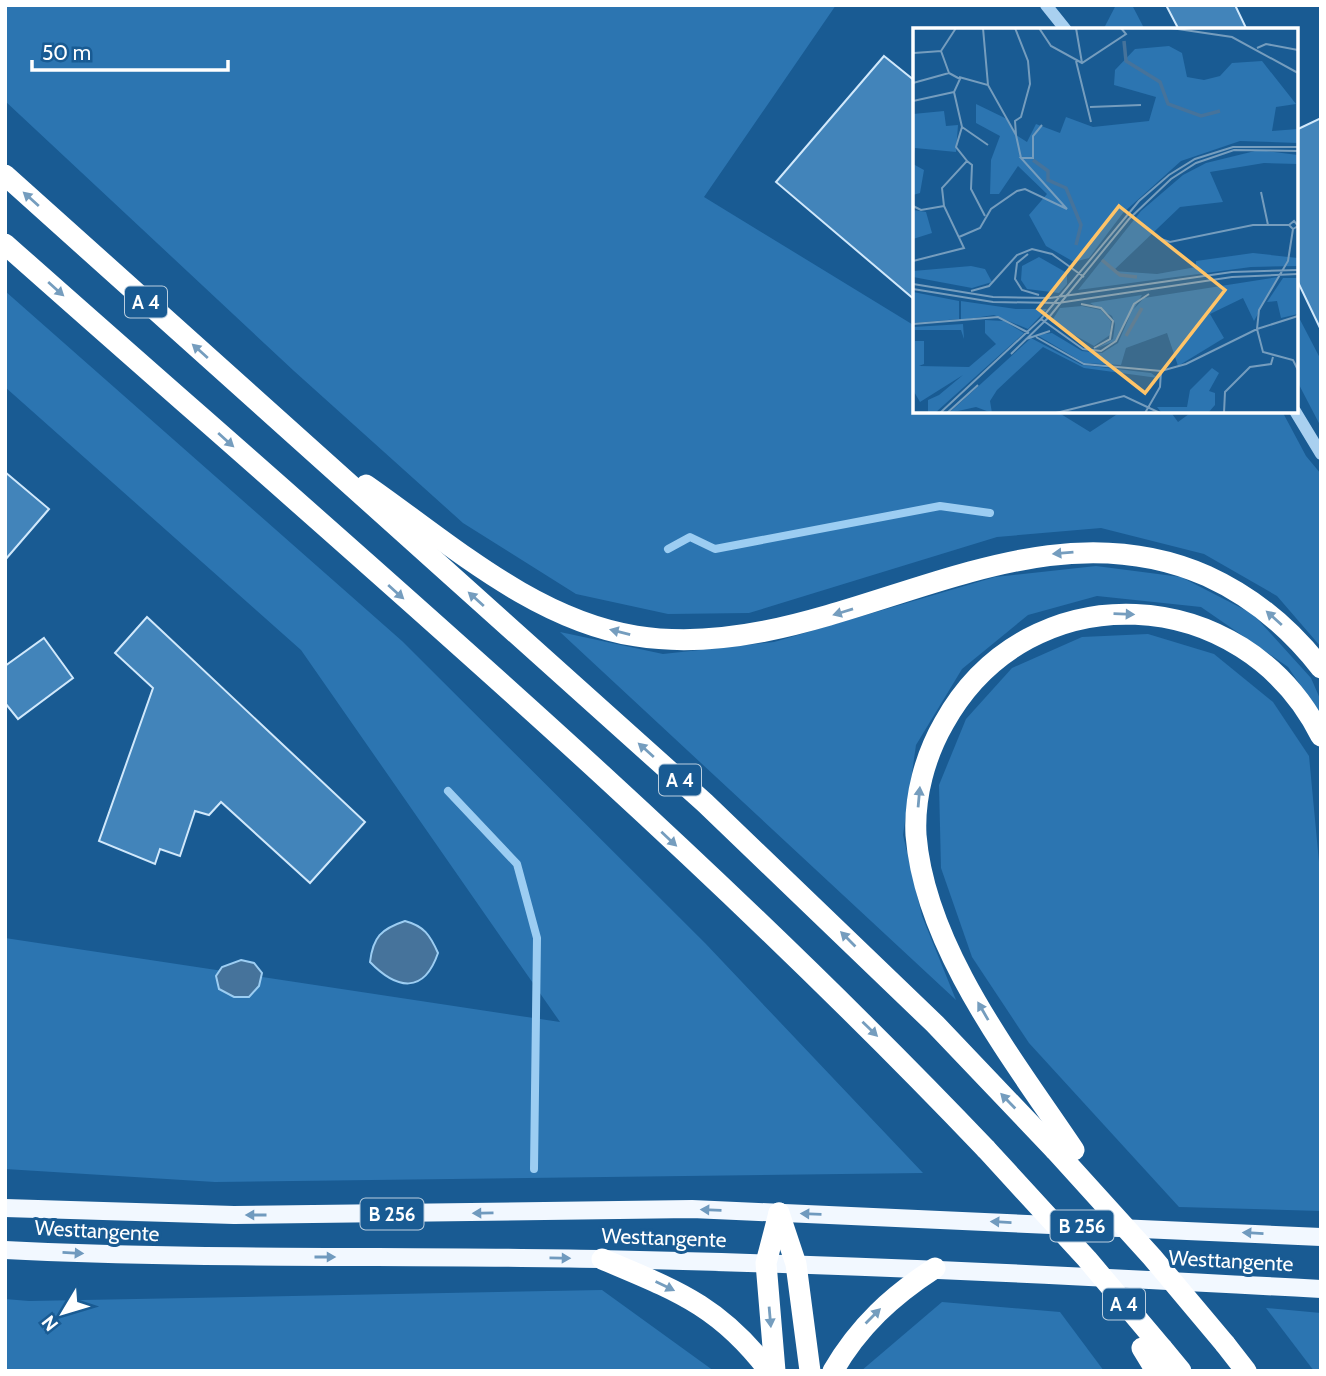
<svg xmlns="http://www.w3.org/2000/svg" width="1326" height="1376" font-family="Cabin,sans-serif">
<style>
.green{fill:#2c75b1}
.water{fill:#46739b;stroke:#9ccdf2;stroke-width:2}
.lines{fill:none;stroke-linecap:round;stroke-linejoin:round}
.stream{stroke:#9ccdf2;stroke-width:8}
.building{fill:#4284ba;stroke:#d0e8fb;stroke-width:2}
.tertiary{stroke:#a9d0f0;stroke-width:12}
.primary{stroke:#f2f8ff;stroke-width:18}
.motorway{stroke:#fff;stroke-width:21}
.motorway-bridge{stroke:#fff;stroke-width:21}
.oneway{fill:#759dbe}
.oneway2{fill:#709abe}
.labels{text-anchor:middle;stroke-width:6;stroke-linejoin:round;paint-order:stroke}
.shield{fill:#195b93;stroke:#bacedf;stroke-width:2}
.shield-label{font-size:19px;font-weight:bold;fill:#fff}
.street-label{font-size:21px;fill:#fff;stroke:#195b93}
.inset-river{fill:none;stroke:#46739b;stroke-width:3.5}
.inset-road{fill:none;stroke:#759dbe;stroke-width:2}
.view{fill:#ffc468;fill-opacity:0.15;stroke:#ffc468;stroke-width:3.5}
.inset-edge{fill:none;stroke:#fff;stroke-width:3.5}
</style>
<rect width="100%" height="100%" fill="#195b93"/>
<g class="green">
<path d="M5 5H836L704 197 915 326V411H1056L1090 432 1122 411H1170L1178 422 1193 411H1282L1306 456 1321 474V647L1277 596 1204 554 1101 528 997 537 749 613 668 614 576 594 463 523 294 371 5 101Z"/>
<path d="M1116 5H1132L1145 30H1103Z"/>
<path d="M5 291 402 641 705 943 923 1173 215 1182 5 1169V938L560 1022 301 650 5 387Z"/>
<path d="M1296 312 1321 360V427L1296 379Z"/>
<path d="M1096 566 1181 577 1253 614 1311 678 1321 701V716L1288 667 1201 607 1097 596 1028 615 962 669 916 745 903 835 922 916 956 1000 560 632 663 654 774 642 995 577Z"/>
<path d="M1148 634 1214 654 1273 702 1309 756 1321 883V1211L1179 1207 1029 1043 972 957 941 868 939 785 966 719 1012 668 1082 637Z"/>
<path d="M602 1290 714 1371H5V1299L29 1301Z"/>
<path d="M942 1302 1060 1312 1104 1371H861Z"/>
<path d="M1266 1308 1321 1313V1371H1314Z"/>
</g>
<g class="water">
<path d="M405 921C424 926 430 935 438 953 424 994 397 990 370 962 373 937 381 929 405 921Z"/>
<path d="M241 960 254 963 262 973 259 986 249 997H234L219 989 216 976 222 967Z"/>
</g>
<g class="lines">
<g class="stream">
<path d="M668 549 690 537 715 549 940 506 990 513"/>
<path d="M448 791 517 864 537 938 534 1169"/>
</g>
</g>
<g class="building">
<path d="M1166 5H1235L1247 30H1179Z"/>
<path d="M884 56 915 81V300L776 182Z"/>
<path d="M1321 118V330L1296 278V130Z"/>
<path d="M5 472 49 509 5 560Z"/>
<path d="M147 617 365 822 310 883 221 802 209 815 195 811 180 856 160 849 155 864 99 841 153 688 115 653Z"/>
<path d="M44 638 73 678 18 719 5 703V666Z"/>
</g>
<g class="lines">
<g class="tertiary">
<path d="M1046 5 1066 30"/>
<path d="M1295 411 1321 454"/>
</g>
<g class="primary">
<path d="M5 1208 234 1215 692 1209 1321 1237"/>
<path d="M5 1250C204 1260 402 1255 600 1259 841 1264 1081 1276 1321 1289"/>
</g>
<g class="motorway">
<path d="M5 175 705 803 935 1024 1055 1150"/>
<path d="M5 244C337 539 679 827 986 1149"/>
<path d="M366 485C448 542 534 620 636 636 831 667 1016 491 1207 576 1253 597 1290 628 1321 668"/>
<path d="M1074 1150C1013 1059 925 948 916 835 914 797 925 756 944 723 1029 570 1244 582 1321 736"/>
<path d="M779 1213 796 1264 810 1371"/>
<path d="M602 1259C675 1290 719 1305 769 1371"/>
<path d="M1225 1344 1246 1371"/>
<path d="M1142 1348 1156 1371"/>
<path d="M1162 1348 1181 1371"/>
<path d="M775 1371 766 1263 779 1213"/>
<path d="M833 1371C859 1326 892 1296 935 1268"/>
</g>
<g class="motorway-bridge">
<path d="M986 1149 1087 1259 1162 1348"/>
<path d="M1055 1150 1152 1257 1225 1344"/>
</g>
</g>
<defs><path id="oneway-solid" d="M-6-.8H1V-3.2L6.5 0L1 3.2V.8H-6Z" transform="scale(1.75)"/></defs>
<g class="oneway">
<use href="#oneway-solid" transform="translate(31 199) rotate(-138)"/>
<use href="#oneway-solid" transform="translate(56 289) rotate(42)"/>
<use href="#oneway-solid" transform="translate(200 351) rotate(-138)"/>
<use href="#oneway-solid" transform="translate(226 440) rotate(42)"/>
<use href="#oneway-solid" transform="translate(1063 553) rotate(175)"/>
<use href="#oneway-solid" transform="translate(396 592) rotate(42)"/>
<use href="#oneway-solid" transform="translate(476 599) rotate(-138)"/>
<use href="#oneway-solid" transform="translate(843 612) rotate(163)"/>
<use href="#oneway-solid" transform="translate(1124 614) rotate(2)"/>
<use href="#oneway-solid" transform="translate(1274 618) rotate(-138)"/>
<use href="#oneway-solid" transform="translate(620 632) rotate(-166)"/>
<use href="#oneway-solid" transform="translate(646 750) rotate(-138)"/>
<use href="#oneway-solid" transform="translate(919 797) rotate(-85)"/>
<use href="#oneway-solid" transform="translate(669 839) rotate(43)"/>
<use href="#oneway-solid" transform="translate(848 939) rotate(-135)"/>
<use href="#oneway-solid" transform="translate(983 1011) rotate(-120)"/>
<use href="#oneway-solid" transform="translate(870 1029) rotate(44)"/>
<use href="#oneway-solid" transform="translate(1008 1101) rotate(-134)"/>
<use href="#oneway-solid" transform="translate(665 1286) rotate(26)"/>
<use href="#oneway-solid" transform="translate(873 1316) rotate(-45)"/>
<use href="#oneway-solid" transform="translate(770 1317) rotate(85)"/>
</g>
<g class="oneway2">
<use href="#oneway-solid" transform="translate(711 1210) rotate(-178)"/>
<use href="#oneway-solid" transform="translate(483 1213) rotate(179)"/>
<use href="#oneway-solid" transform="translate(811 1214) rotate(-178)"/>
<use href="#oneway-solid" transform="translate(256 1215) rotate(180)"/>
<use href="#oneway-solid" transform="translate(1001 1222) rotate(-177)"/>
<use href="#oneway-solid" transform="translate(1253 1233) rotate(-177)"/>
<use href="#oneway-solid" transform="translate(73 1253) rotate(3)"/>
<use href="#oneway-solid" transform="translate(325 1257)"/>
<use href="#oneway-solid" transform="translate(560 1258) rotate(1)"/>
</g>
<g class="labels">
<g class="shield">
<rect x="125" y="286.5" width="42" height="31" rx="5"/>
<rect x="659" y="764.5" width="42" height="31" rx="5"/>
<rect x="360.5" y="1198.5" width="63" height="31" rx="5"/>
<rect x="1050.5" y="1210.5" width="63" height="31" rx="5"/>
<rect x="1103" y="1288.5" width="42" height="31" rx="5"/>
</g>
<g class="shield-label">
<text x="146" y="309">A 4</text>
<text x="680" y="787">A 4</text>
<text x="392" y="1221">B 256</text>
<text x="1082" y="1233">B 256</text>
<text x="1124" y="1311">A 4</text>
</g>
<g class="street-label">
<text transform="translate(97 1231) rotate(3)" y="7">Westtangente</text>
<text transform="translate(664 1238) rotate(2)" y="7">Westtangente</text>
<text transform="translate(1231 1261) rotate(3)" y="7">Westtangente</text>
</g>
</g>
<g transform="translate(913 28)">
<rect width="385" height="385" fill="#195b93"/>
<path d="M256 18 269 25 274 49 291 52 307 48 319 35 349 33 383 76 363 79 359 103 385 101V115L327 113 268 133 210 185 176 230 161 234 133 218 116 187 134 166 105 138 86 166H77L78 132 87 108 63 95V76L94 91 103 107 114 114 123 96 147 105 153 89 180 99 236 93 243 69 201 57 202 42 222 21ZM31 83 33 98 45 97 43 124 2 120 0 131V86ZM346 122 385 127V136L351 135 297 144 310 174 267 179 200 243 244 246 283 239V233L340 225 385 230V238L338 239 165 262 228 183 270 147 293 135ZM0 136 11 142 7 165 0 167ZM0 182 13 184 19 205 0 211ZM126 229 154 245V256L146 265 114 261 108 252 109 238ZM58 238 72 241 79 254 59 260 0 249V243ZM365 249 341 293 330 270 297 286 311 310 265 338 254 305 213 320 208 337 171 335 124 307 139 305 169 323 189 325 205 315 219 283 231 270ZM370 250H385V286L368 290 364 273 354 274ZM0 264 46 273V291L0 295ZM229 267 202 313 182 321 200 311 202 296 199 288 177 275ZM48 273 103 281H134L115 301 81 287 48 292ZM169 278 188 282 198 293 197 307 181 318 138 294 147 280ZM72 292 91 293 111 305 22 385H15V372L26 367 50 347 7 374 0 362V299L50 296 51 311 48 302H2V313H11V336L6 338 56 339 83 316 72 305ZM118 310 169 337 238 345 245 350 171 340 130 319 84 362 77 373 79 385 63 379 36 385ZM299 340 306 345 296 363 302 365V377L295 385H249L244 379H274L277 362Z" fill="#2c75b1"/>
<path class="inset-river" d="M211 13 213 33 247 54 255 76 288 88 307 83M120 132 135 143V152L153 160 168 197 163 217M189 232 207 247 224 249M213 308 229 280"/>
<path class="inset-road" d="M70 0 75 57M102 0 115 33 117 56 108 89 102 93 103 107M126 0 138 18 169 35 213 6 208 0M163 0 169 35M258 0 319 9 385 45M344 20 353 16 385 22M28 23 43 0M1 25 28 23 36 45M163 33 178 94M36 45 47 51 41 64 49 99 75 117M46 49 75 57 103 107 108 130M0 55 36 45M0 73 41 64M177 79 228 77M54 133 59 137 58 161 72 188M348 164 355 197M0 178 8 182 31 178M380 201 385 198 381 193 376 197 380 201 375 233 346 282 344 301 385 288M46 209 67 200 78 181 104 163 112 161 154 181 108 130H120V108L129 97M248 211 257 214 340 197H376M115 226 104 235 102 251 109 262 126 267M0 233 51 220 31 178 29 160 54 133 43 119 49 99M0 256 80 269 137 270 319 244 385 242M0 261 80 274 145 275 319 249 385 246M58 263 76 258 104 227 119 221 139 226 171 249M168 276 188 280 200 293 197 311 181 320M128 291 170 321 188 323 203 313 221 276 236 266M0 296 85 289 116 305M123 309 171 336 248 343 273 336 344 301 350 324 380 332 385 342M113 311 137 303M98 326 137 288 216 191 258 151 283 135 321 122 385 123M27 385 128 291 226 173 256 147 282 131 320 119H385M34 385 65 357M143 385 211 368 247 385M232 385 247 359 248 343M311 385 312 364 337 339 358 336 360 329"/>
<path class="view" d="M206 178 312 262 232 365 125 281Z"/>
<rect width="385" height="385" class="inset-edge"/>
</g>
<rect width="1326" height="1376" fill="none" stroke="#ffffff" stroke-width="14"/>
<g transform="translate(63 1313) rotate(232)" stroke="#195b93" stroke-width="5" paint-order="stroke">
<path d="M0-5L12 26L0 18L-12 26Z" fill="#ffffff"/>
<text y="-10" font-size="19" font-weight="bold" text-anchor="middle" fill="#ffffff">N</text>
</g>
<path d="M32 60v10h196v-10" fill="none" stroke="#ffffff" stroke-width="3.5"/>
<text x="42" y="60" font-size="21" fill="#ffffff" stroke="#195b93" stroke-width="5" paint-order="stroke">50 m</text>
</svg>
